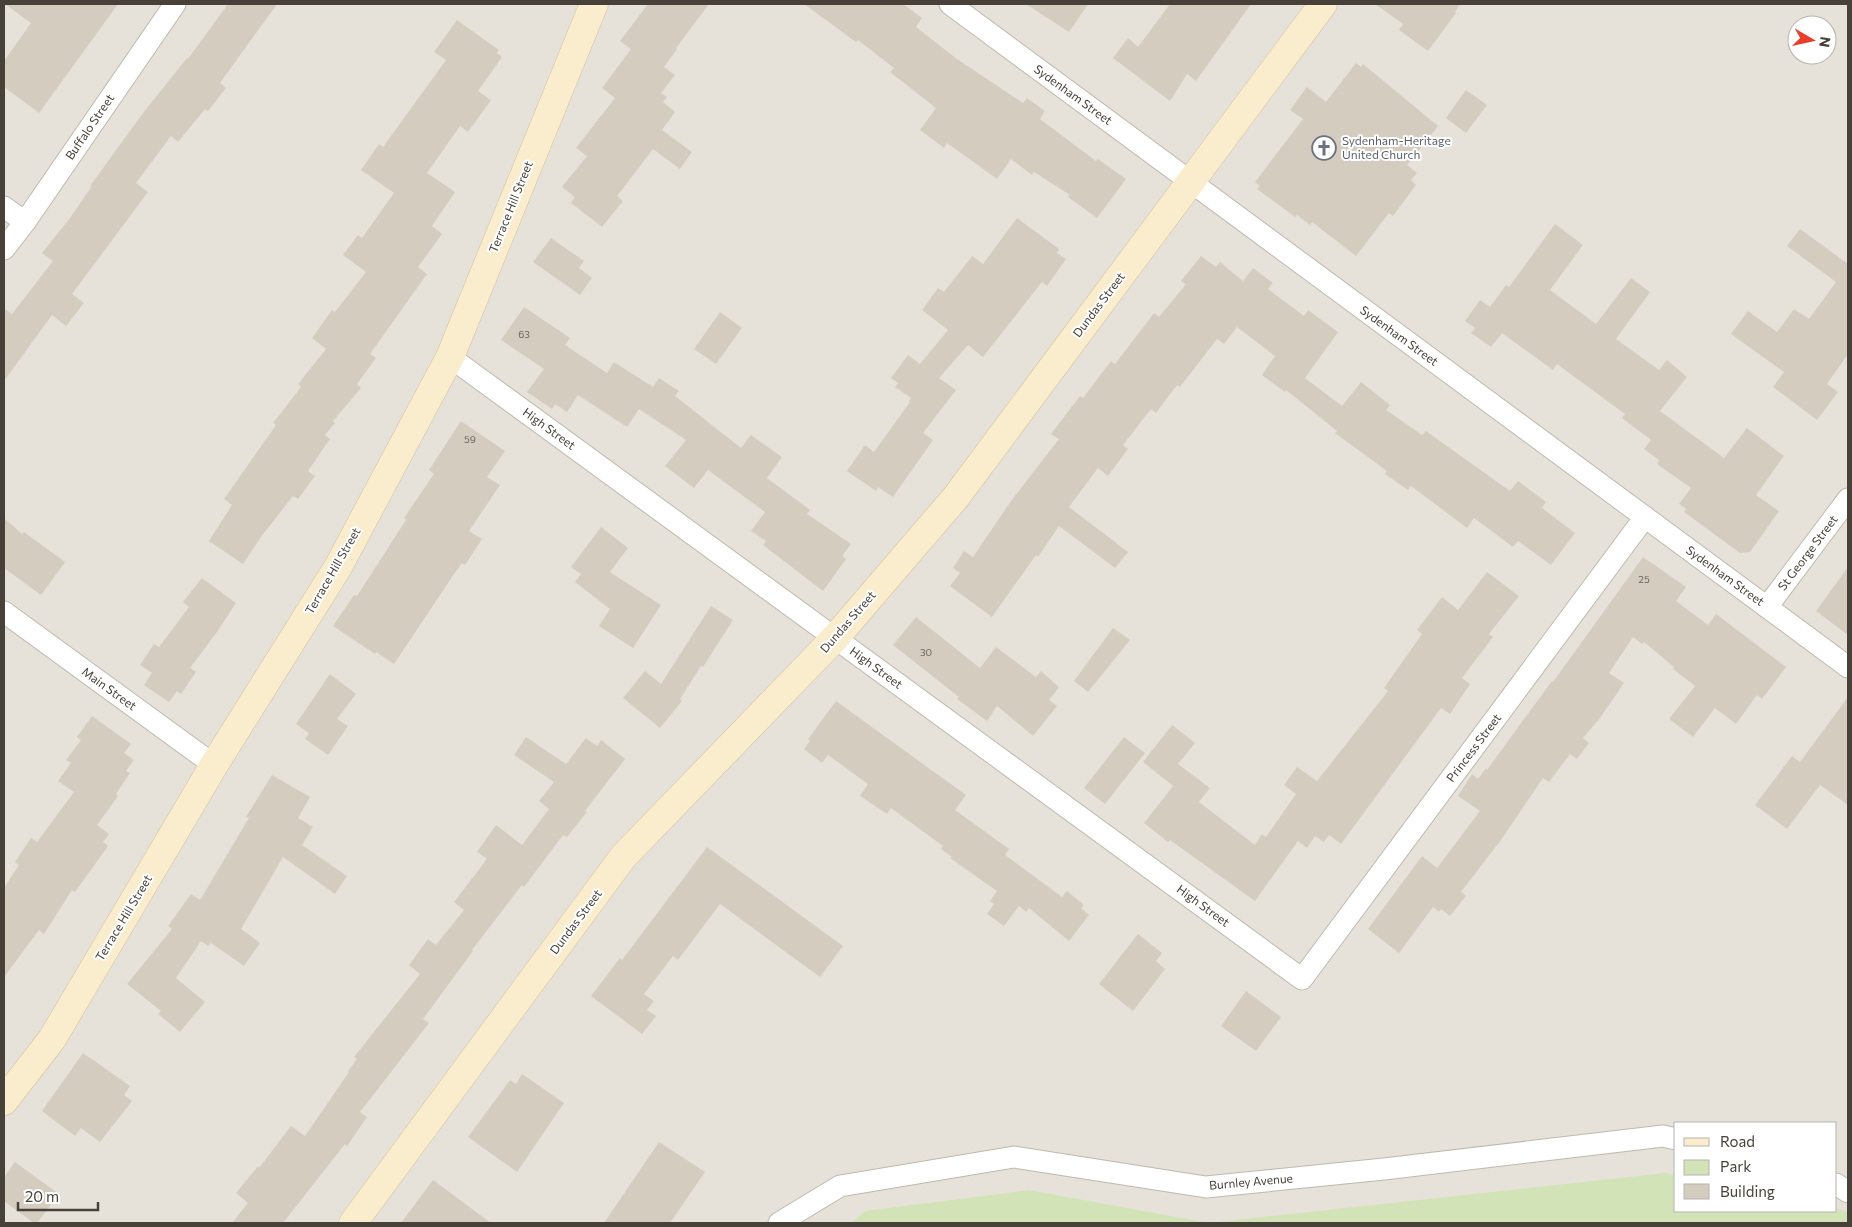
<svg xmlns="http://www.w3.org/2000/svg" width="1852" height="1227" font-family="Commissioner,sans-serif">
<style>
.residential{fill:#e7e2d9;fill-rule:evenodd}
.green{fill:#d2e4b7}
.building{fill:#d5ccc0}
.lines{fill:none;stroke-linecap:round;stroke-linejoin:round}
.street-casing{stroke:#bfb8ad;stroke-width:23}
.secondary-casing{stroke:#d0c09d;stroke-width:29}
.street{stroke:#fff;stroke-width:21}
.secondary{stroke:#faedce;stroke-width:28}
.labels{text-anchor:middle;stroke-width:4;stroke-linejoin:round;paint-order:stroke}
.number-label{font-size:10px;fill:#6a645b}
.street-label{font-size:12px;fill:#474139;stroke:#fff}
.worship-label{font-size:12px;fill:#5b616d;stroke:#fff;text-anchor:start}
</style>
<rect width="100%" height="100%" fill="#f4f0ea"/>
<path class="residential" d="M4 4H1848V1223H4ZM1797 25H1827V55H1797ZM1676 1123H1836V1211H1676Z"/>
<path class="green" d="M1665 1173 1676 1175V1211H1836V1208L1848 1212V1223H852L865 1211 1029 1190 1209 1223Z"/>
<g class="building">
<path d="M5 4H118L39 113 4 87V61L31 23Z"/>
<path d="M228 4H277L220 83 226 88 208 111 205 109 178 142 171 136 136 183 148 192 72 294 84 303 66 326 52 315 4 381V308L12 314 53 261 42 253 70 218 91 187 90 186 143 113 187 58 188 59Z"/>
<path d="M648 4H709L676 48 677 49 664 67 675 75 661 93 667 97 663 102 675 112 662 130 692 152 680 169 653 149 617 196 623 201 602 227 571 203 575 197 562 187 587 156 576 148 615 98 602 88 631 49 620 41Z"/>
<path d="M804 4H903L922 18 916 27 957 59 1023 103 1027 98 1045 111 1040 119 1096 161 1098 159 1126 179 1097 218 1068 197 1070 195 1034 172 1032 175 1011 159 997 179 947 143 944 148 920 130 936 108 890 72 894 68 858 40 856 42Z"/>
<path d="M1026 4H1088L1069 32Z"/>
<path d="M1170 4H1251L1196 81 1187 74 1170 101 1113 58 1128 38 1138 47Z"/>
<path d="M1375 4H1460L1455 12 1456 13 1428 51 1399 30 1403 24Z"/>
<path d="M457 20 499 50 497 53 502 57 478 91 491 100 468 132 460 126 427 173 455 192 432 226 442 234 418 267 427 274 370 354 376 358 357 384 361 388 333 421 335 423 325 435 330 439 308 471 315 476 298 499 293 496 261 537 243 564 209 541 232 505 224 499 276 425 273 423 301 387 298 384 326 349 312 338 332 310 335 312 366 272 343 255 358 235 362 238 394 193 361 170 379 144 383 147 446 60 434 52Z"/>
<path d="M1356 63 1361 67 1363 64 1438 126 1407 165 1417 173 1411 180 1416 185 1393 216 1389 213 1356 256 1312 222 1310 225 1297 215 1295 217 1257 189 1260 186 1255 182 1303 119 1290 110 1307 87 1326 102Z"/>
<path d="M1466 90 1487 105 1466 133 1446 118Z"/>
<path d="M1017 218 1059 249 1057 253 1066 259 1047 286 1042 282 983 357 968 345 939 378 956 390 923 433 933 440 893 497 878 487 876 491 847 471 865 445 874 452 910 402 909 401 911 398 895 387 898 383 891 378 908 355 920 364 948 330 922 310 938 288 944 292 972 256 983 264Z"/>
<path d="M1555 224 1583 245 1550 290 1596 324 1631 278 1650 292 1616 339 1659 370 1667 360 1687 377 1660 411 1724 458 1747 428 1784 456 1756 495 1779 511 1750 552 1740 553 1684 512 1686 509 1679 504 1691 488 1657 464 1659 460 1644 449 1651 440 1622 418 1625 414 1557 364 1553 370 1502 333 1491 347 1471 333 1475 328 1465 321 1480 300 1490 307 1506 285 1509 287Z"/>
<path d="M1800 229 1848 264V354L1827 384 1838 392 1817 420 1773 387 1784 372 1731 334 1748 311 1777 332 1794 309 1809 319 1836 282 1787 246Z"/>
<path d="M551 238 584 261 579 268 592 278 580 295 533 262Z"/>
<path d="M1201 256 1216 267 1220 262 1243 281 1253 268 1273 283 1268 289 1304 316 1308 310 1338 332 1305 378 1342 406 1361 382 1390 405 1386 410 1422 435 1426 431 1510 491 1518 481 1546 502 1542 508 1575 533 1551 565 1518 541 1513 547 1474 518 1467 528 1411 486 1408 490 1385 474 1387 471 1335 433 1337 431 1286 390 1285 392 1262 375 1275 356 1237 327 1224 344 1217 339 1180 387 1177 385 1156 413 1151 409 1123 445 1128 449 1108 476 1098 468 1069 507 1128 552 1115 568 1059 526 1038 557 1036 555 992 617 950 586 960 573 953 568 964 551 973 557 1011 501 1059 439 1051 434 1080 396 1083 398 1111 361 1115 364 1154 313 1159 317 1186 284 1181 281Z"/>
<path d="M524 307 570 338 565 345 607 373 614 362 653 387 659 378 679 391 675 396 741 448 751 435 782 457 767 478 810 510 807 514 851 544 842 556 846 559 823 591 763 545 766 541 751 531 765 512 708 470 694 488 665 466 686 440 639 409 627 427 578 395 567 412 555 404 552 409 527 392 544 369 501 340Z"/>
<path d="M720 312 742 328 716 364 694 349Z"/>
<path d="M461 421 505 451 487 477 500 485 469 531 482 539 465 565 462 563 454 574 394 664 376 652 375 654 333 626 354 595 357 596 406 520 404 518 434 474 429 470Z"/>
<path d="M4 518 22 534 24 532 65 562 41 595 4 568Z"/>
<path d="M601 527 628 548 610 572 661 605 633 648 599 626 610 609 575 582 581 574 571 567Z"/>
<path d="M1643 557 1686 587 1676 601 1708 625 1716 614 1786 667 1762 699 1757 695 1736 724 1715 708 1693 737 1669 719 1695 686 1673 669 1674 667 1644 642 1642 644 1633 637 1609 673 1624 683 1600 718 1583 738 1589 743 1577 759 1570 754 1549 782 1543 778 1501 840 1461 892 1466 896 1450 916 1441 909 1439 912 1433 907 1399 953 1368 929 1422 856 1437 868 1480 811 1458 796 1472 774 1478 779 1486 768 1487 770 1524 719 1552 681 1553 682Z"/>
<path d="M1848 567V635L1816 611Z"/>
<path d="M1487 572 1519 596 1489 634 1493 637 1462 678 1470 684 1450 714 1441 708 1341 844 1329 835 1324 842 1315 836 1307 848 1298 841 1255 901 1170 840 1168 842 1144 823 1173 786 1143 762 1172 725 1195 743 1178 764 1210 788 1199 802 1255 845 1262 834 1266 837 1296 794 1284 785 1297 767 1317 781 1388 691 1384 688 1422 634 1417 630 1442 597 1458 610Z"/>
<path d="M202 578 236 603 217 632 190 668 196 672 181 694 177 691 169 702 144 685 152 673 140 665 154 644 159 647 189 607 183 602Z"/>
<path d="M711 606 733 620 703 667 701 666 680 699 682 701 660 728 623 698 645 671 661 684Z"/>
<path d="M916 617 980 668 996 647 1036 677 1041 671 1059 687 1049 700 1057 706 1033 736 997 706 987 721 957 699 959 697 893 645Z"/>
<path d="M1113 628 1130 640 1088 692 1074 681Z"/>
<path d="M330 674 356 694 337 719 348 726 328 755 305 739 309 733 296 724Z"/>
<path d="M1848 697V805L1820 785 1787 829 1755 805 1792 756 1800 762Z"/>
<path d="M836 701 966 795 955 810 1009 849 1005 855 1062 897 1067 891 1084 905 1081 908 1089 915 1069 941 1029 908 1026 912 1019 906 1004 926 987 914 994 904 990 901 997 891 950 858 952 857 941 849 943 846 891 808 887 814 860 796 868 784 828 755 822 763 804 749 810 741 808 739Z"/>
<path d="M92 716 131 744 124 753 134 760 126 771 130 773 116 794 118 796 97 825 109 834 103 842 108 846 75 892 72 890 44 934 39 930 4 977V888L19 865 15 862 31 838 37 842 74 792 58 781 71 763 66 760 81 740 77 737Z"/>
<path d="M526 737 566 764 586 738 597 746 601 740 625 759 585 811 587 812 567 837 563 835 524 887 522 885 472 950 473 951 423 1019 429 1023 360 1112 367 1117 347 1146 345 1144 283 1223H232L248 1203 236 1193 258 1166 259 1168 291 1126 305 1136 349 1072 348 1071 357 1059 354 1057 420 974 409 965 428 939 436 945 464 910 454 902 487 859 477 852 496 825 522 845 549 809 539 801 554 782 514 755Z"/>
<path d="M1124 737 1145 753 1105 804 1084 788Z"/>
<path d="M272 775 310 797 298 818 313 827 302 845 347 876 335 894 283 857 241 929 260 943 244 966 211 943 208 946 201 941 176 978 205 1002 180 1032 158 1014 161 1011 127 984 172 929 168 926 191 894 200 900 249 818 246 817Z"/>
<path d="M707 847 843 946 820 977 720 904 678 960 673 956 644 994 654 1001 647 1010 656 1016 642 1034 591 996 620 958 622 960Z"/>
<path d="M1138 934 1162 953 1156 961 1165 969 1133 1011 1099 984Z"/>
<path d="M1246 991 1281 1017 1256 1051 1221 1026Z"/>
<path d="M83 1053 130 1086 124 1095 132 1101 100 1142 81 1128 75 1136 42 1111Z"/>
<path d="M522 1074 564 1103 517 1172 468 1137 510 1080 516 1084Z"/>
<path d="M659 1142 705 1172 670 1223H604Z"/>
<path d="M15 1162 59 1194 37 1223H34L4 1201V1177Z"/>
<path d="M433 1180 491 1223H401Z"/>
</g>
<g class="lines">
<g class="street-casing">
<g id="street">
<path d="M950 4 1848 667"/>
<path d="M4 207 25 222"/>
<path d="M4 249 25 222 175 4"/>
<path d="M450 357 1302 979 1645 517"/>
<path d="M1767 607 1848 499"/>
<path d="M4 612 214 765"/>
<path d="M1836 1184 1848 1192"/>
<path d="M779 1223 840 1186 1014 1157 1206 1187 1384 1169 1663 1136 1676 1139"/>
</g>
</g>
<g class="secondary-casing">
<g id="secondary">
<path d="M4 1101 52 1039 214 765 338 567 450 357 594 4"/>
<path d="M353 1223 623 857 835 638 956 497 1323 4"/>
</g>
</g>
<use href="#street" class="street"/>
<use href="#secondary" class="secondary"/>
</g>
<defs>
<g id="church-ring" transform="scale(1.25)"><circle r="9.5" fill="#fff" stroke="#6b7280" stroke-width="1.5"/><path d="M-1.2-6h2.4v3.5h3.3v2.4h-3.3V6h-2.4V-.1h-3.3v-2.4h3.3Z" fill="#6b7280"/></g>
</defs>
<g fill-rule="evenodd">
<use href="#church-ring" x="1324" y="148"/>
</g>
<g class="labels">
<g class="number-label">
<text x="524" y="338">63</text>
<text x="470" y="443">59</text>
<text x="1644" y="583">25</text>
<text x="926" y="656">30</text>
</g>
<g class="street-label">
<text transform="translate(1073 95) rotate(36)" y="4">Sydenham Street</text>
<text transform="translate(90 127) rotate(-56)" y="4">Buffalo Street</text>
<text transform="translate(511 207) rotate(-68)" y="4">Terrace Hill Street</text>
<text transform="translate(1099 305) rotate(-53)" y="4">Dundas Street</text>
<text transform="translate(1399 336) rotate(36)" y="4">Sydenham Street</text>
<text transform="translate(549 429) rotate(36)" y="4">High Street</text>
<text transform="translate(1808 553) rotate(-53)" y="4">St George Street</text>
<text transform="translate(333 571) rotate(-60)" y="4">Terrace Hill Street</text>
<text transform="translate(1725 576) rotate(36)" y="4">Sydenham Street</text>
<text transform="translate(848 622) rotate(-49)" y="4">Dundas Street</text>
<text transform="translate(876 668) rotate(36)" y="4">High Street</text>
<text transform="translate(109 689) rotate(36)" y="4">Main Street</text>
<text transform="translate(1474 748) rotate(-53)" y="4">Princess Street</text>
<text transform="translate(1203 906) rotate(36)" y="4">High Street</text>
<text transform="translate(124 918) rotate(-59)" y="4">Terrace Hill Street</text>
<text transform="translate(576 922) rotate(-53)" y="4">Dundas Street</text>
<text transform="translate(1251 1182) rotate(-5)" y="4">Burnley Avenue</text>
</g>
<g class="worship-label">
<text x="1342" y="145">Sydenham-Heritage<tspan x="1342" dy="14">United Church</tspan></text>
</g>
</g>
<rect width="1852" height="1227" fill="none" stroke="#474139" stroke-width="10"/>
<rect x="1674" y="1122" width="162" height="90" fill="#ffffff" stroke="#b5b3b0"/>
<rect x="1684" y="1138" width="25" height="8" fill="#faedce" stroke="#b5b3b0"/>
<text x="1720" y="1147" font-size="15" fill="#474139">Road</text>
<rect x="1684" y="1160" width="25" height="15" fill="#d2e4b7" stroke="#b5b3b0"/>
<text x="1720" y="1172" font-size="15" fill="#474139">Park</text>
<rect x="1684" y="1184" width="25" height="15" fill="#d5ccc0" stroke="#b5b3b0"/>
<text x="1720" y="1197" font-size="15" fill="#474139">Building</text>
<g transform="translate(1812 40) rotate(99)"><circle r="24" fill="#ffffff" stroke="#b5b3b0"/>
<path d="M0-4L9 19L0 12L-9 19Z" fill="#e93e2c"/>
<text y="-8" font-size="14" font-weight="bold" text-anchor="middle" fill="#474139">N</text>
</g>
<path d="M18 1202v8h80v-8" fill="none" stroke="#474139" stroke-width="2.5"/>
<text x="25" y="1202" font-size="15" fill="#474139" stroke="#ffffff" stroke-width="4" paint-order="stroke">20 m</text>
</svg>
